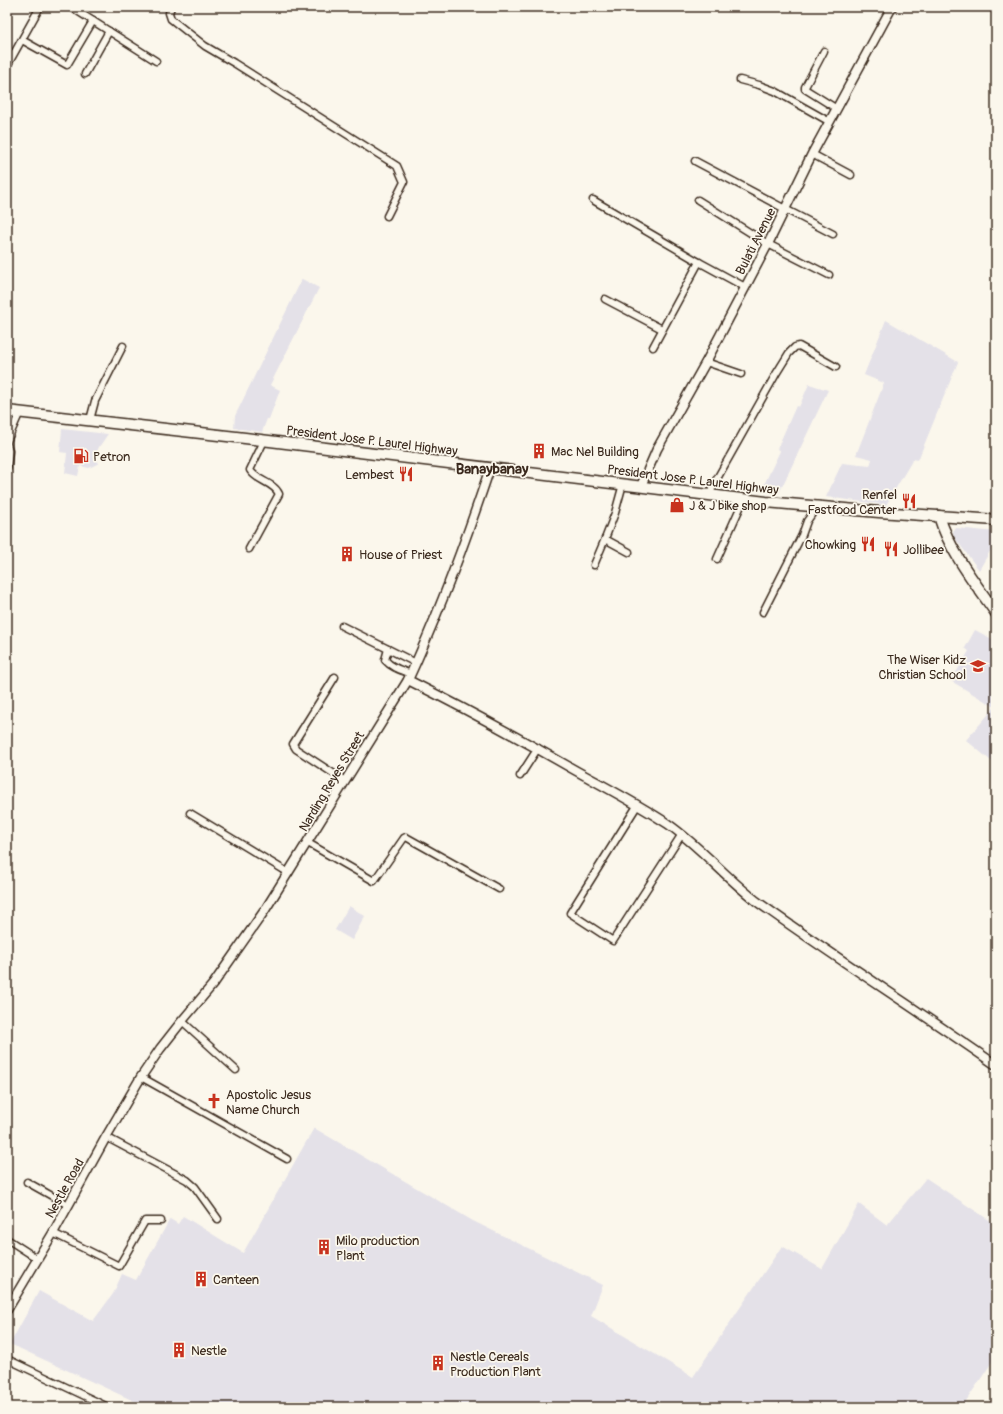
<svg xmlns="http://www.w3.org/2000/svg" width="1003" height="1414" font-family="Pangolin,sans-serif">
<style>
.built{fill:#e4e1e8}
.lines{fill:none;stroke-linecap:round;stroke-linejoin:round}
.minor-casing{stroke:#3b2a1e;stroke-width:9}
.tertiary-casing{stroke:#3b2a1e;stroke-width:11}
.primary-casing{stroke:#3b2a1e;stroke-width:13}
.trunk-casing{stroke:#3b2a1e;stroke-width:13}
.minor{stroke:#fbf7ec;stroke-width:6}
.tertiary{stroke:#fbf7ec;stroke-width:8}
.primary{stroke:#fbf7ec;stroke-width:10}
.trunk{stroke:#fbf7ec;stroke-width:10}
.labels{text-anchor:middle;stroke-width:3.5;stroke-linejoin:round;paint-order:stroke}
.street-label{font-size:13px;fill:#3b2a1e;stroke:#fbf7ec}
.poi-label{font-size:13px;fill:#3b2a1e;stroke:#fbf7ec;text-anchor:start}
.quarter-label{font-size:15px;font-weight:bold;fill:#3b2a1e;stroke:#fbf7ec}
</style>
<rect width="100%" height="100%" fill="#fbf7ec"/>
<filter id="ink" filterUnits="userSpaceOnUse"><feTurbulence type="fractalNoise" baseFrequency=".025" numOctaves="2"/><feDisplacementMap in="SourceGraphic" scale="8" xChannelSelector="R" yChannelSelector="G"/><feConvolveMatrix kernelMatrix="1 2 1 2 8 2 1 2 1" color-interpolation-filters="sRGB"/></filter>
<g filter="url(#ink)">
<g class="built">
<path d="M302 279 319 288 270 385 280 390 269 419H267L262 432 234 428 235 416Z"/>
<path d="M886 320 958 362 918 460 913 459 886 505 826 497 842 463 870 466 872 459 856 455 884 383 864 375Z"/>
<path d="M809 384 828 390 779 493 761 491 780 451 777 449 796 406 799 407Z"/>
<path d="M62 429 108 434 99 447 94 458 99 463 89 468 80 466 78 476 65 473 67 453 60 452Z"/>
<path d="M956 528 996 532V541L979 570 954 537 953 531Z"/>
<path d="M975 630 996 641V765L966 740 995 707 951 681 969 651 965 648Z"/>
<path d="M349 906 365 916 352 940 335 930Z"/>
<path d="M314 1128 473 1221 603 1285 591 1316 693 1377 782 1246 822 1269 859 1204 887 1225 926 1178 995 1224 996 1223V1356L962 1407H147L10 1344 39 1291 93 1321 113 1294 122 1274 136 1280 170 1219 178 1224 183 1216 243 1253Z"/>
</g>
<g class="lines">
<g class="minor-casing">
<g id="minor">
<path d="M71 7 156 61"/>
<path d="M171 7 169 13 171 19 205 46 234 63 397 166 404 182 387 216"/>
<path d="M22 40 67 65 93 21"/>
<path d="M824 51 805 87V89L837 109"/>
<path d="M7 66 40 7"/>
<path d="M85 74 109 31"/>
<path d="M740 80 759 85 775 91 830 122"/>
<path d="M812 154 851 175"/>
<path d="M695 161 785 209 833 234"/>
<path d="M593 200 699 262 745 287"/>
<path d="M698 200 768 244 829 275"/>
<path d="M605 299 662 329"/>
<path d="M653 347 699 262"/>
<path d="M706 362 741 374"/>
<path d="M90 420 95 401 123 346"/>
<path d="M7 469 9 451 7 443 8 439 20 412"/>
<path d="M623 484 615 513 605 539 629 552"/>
<path d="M710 494 714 484 776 374 789 353 795 347 799 346 836 367"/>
<path d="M249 549 279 494C274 482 256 481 250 470L264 441"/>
<path d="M717 559 744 499"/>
<path d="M594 565 605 539"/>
<path d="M763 612 802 535 807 521 817 507"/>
<path d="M342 626 416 663"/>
<path d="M388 649 385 660C392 668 401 670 411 674"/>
<path d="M335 677 293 744 296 749 345 781"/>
<path d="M520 776 538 748"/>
<path d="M637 806 570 913 613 941 682 834"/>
<path d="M190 813 289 873"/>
<path d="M308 843 374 881 404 838 406 837 499 889"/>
<path d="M182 1021 236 1070"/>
<path d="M141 1077 287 1159"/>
<path d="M106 1137 187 1180 195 1187 218 1219"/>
<path d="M27 1182 68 1205"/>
<path d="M53 1233 119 1266 145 1221H161"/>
<path d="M7 1239 38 1259"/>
<path d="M7 1359 108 1407"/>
</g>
</g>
<g class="tertiary-casing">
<g id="tertiary">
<path d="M641 486 657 449 706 362 768 244 812 154 892 7"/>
<path d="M408 680C464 708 519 738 573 769 605 787 638 804 668 824 701 847 727 879 759 903 837 959 918 1010 996 1065"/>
<path d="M7 1310 53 1233 106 1137 141 1077 160 1049 182 1021 214 983 265 910 408 680C440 611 466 540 490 468"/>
</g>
</g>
<g class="primary-casing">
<path id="primary" d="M939 516C950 552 975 583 996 613"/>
</g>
<g class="trunk-casing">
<path id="trunk" d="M7 411 245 438 766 502 879 512 996 520"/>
</g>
<use href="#minor" class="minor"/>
<use href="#tertiary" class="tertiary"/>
<use href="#primary" class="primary"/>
<use href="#trunk" class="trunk"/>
</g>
</g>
<defs>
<g id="building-bare" transform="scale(1.2)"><path d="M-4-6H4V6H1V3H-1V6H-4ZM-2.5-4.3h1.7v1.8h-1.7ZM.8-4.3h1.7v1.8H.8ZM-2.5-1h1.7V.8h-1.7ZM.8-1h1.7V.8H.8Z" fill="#c8321e" stroke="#fbf7ec" stroke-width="2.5" paint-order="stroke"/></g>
<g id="fuel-bare" transform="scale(1.2)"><path d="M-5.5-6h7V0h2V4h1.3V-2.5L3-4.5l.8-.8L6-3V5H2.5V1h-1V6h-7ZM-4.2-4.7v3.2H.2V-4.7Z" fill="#c8321e" stroke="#fbf7ec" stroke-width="2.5" paint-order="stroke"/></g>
<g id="restaurant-bare" transform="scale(1.2)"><path d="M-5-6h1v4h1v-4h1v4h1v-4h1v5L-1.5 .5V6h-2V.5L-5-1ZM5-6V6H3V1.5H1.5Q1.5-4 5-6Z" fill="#c8321e" stroke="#fbf7ec" stroke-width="2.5" paint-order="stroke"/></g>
<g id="shop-bare" transform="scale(1.2)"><path d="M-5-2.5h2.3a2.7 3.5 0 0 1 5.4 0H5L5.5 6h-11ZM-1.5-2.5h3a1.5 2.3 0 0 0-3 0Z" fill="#c8321e" stroke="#fbf7ec" stroke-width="2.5" paint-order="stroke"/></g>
<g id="school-bare" transform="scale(1.2)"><path d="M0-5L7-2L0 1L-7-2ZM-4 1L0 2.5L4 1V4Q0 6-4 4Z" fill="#c8321e" stroke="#fbf7ec" stroke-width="2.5" paint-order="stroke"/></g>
<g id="church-bare" transform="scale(1.2)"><path d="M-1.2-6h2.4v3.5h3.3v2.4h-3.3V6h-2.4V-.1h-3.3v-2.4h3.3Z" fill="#c8321e" stroke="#fbf7ec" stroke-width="2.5" paint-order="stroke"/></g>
</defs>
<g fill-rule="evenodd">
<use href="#building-bare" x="539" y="451"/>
<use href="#fuel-bare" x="81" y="456"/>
<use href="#restaurant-bare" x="406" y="474"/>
<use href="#restaurant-bare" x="909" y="501"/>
<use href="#shop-bare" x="677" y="505"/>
<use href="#restaurant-bare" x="868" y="544"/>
<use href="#restaurant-bare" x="891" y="549"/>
<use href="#building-bare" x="347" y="554"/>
<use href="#school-bare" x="978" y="666"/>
<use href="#church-bare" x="214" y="1101"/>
<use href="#building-bare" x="324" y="1247"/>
<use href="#building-bare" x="201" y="1279"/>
<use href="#building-bare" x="179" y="1350"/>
<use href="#building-bare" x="438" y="1363"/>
</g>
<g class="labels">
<g class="street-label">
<text transform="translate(755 241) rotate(-63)" y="5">Bulati Avenue</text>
<text transform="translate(372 440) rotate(7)" y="5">President Jose P. Laurel Highway</text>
<text transform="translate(693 479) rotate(7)" y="5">President Jose P. Laurel Highway</text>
<text transform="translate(331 781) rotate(-59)" y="5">Narding Reyes Street</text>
<text transform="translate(64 1188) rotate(-61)" y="5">Nestle Road</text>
</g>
<g class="poi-label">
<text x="551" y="456">Mac Nel Building</text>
<text x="93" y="461">Petron</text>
<text x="394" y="479" text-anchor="end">Lembest</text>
<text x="897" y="499" text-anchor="end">Renfel<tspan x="897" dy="15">Fastfood Center</tspan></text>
<text x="689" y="510">J &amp; J bike shop</text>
<text x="856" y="549" text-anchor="end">Chowking</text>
<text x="903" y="554">Jollibee</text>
<text x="359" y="559">House of Priest</text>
<text x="966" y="664" text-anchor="end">The Wiser Kidz<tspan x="966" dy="15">Christian School</tspan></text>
<text x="226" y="1099">Apostolic Jesus<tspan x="226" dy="15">Name Church</tspan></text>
<text x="336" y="1245">Milo production<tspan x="336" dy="15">Plant</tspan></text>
<text x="213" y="1284">Canteen</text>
<text x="191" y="1355">Nestle</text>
<text x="450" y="1361">Nestle Cereals<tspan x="450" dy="15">Production Plant</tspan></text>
</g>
<g class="quarter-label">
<text x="492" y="474">Banaybanay</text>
</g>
</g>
<rect width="1003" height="1414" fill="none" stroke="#fbf7ec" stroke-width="24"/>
<rect x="12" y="12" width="979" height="1390" fill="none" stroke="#3b2a1e" stroke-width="1.5" filter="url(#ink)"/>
</svg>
